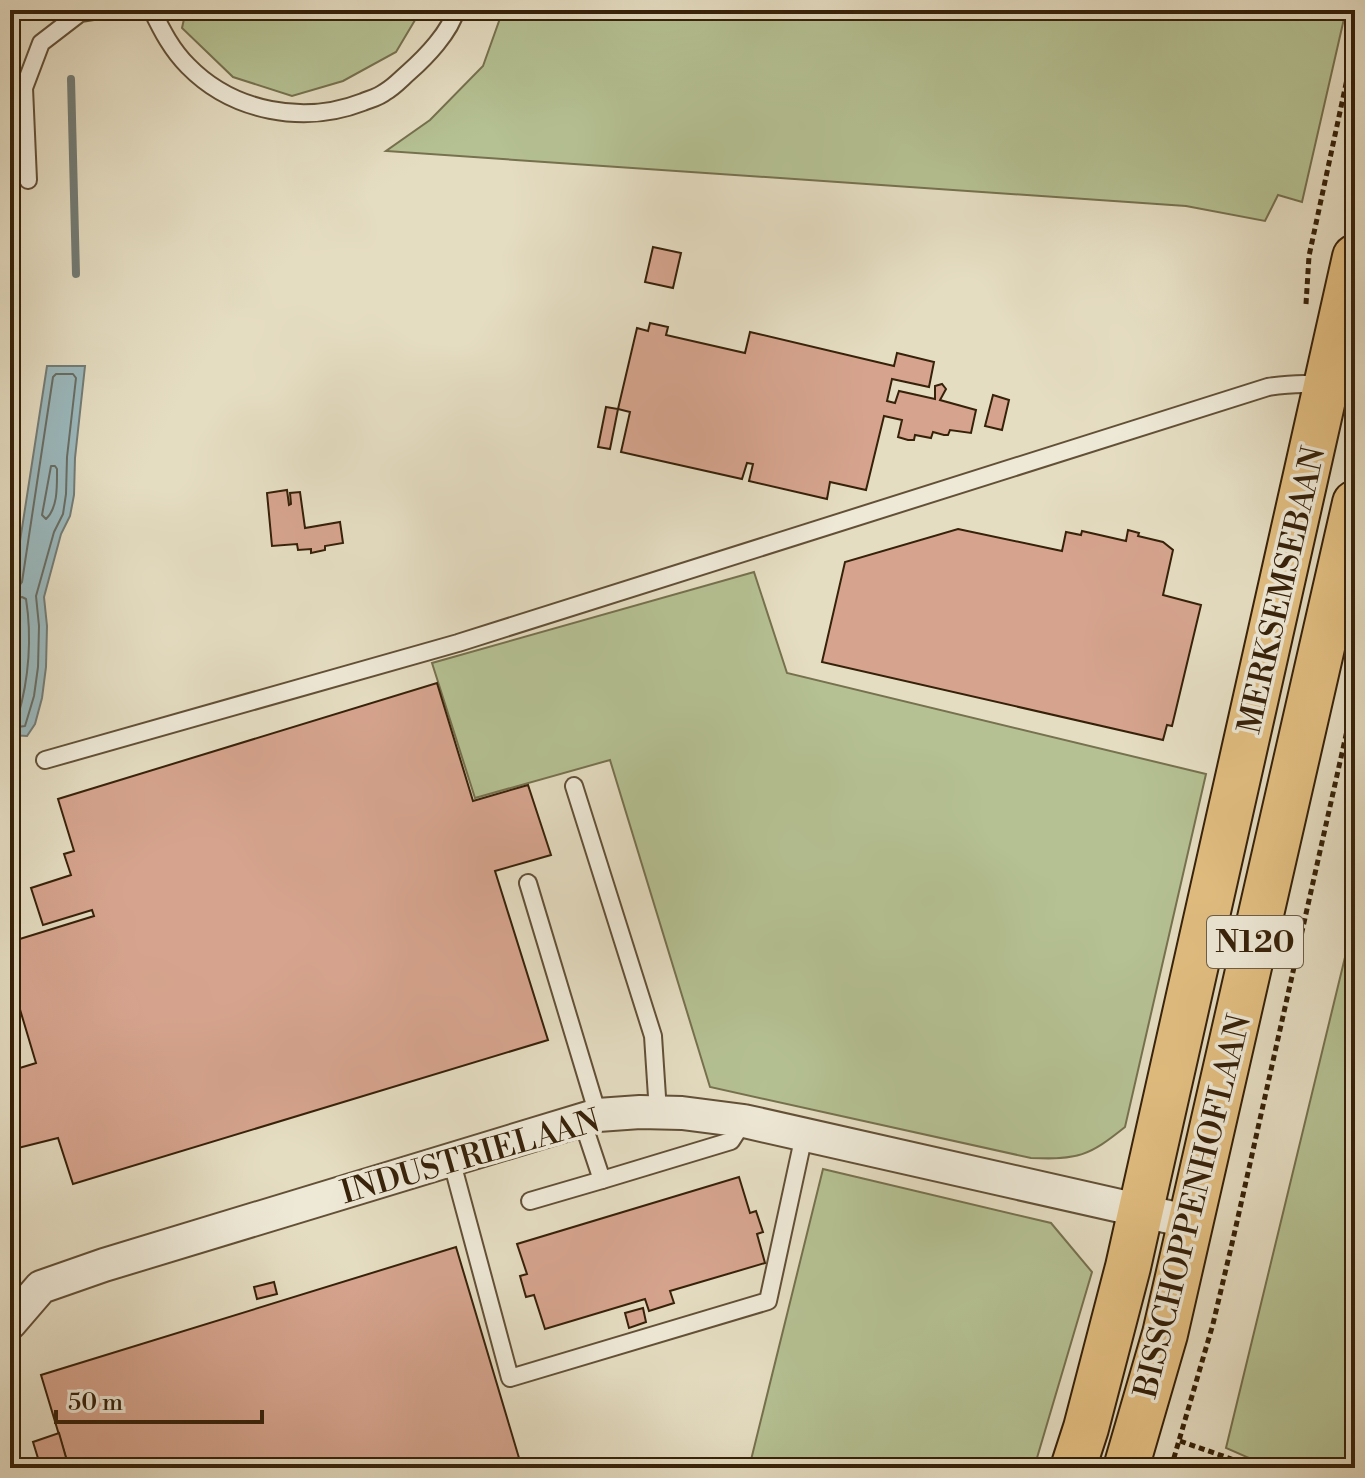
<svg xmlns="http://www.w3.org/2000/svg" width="1365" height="1478" font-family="'Libre Bodoni',serif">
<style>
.green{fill:#b5c193;stroke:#76714e;stroke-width:2}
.water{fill:#9bb9be;stroke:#737c76;stroke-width:2}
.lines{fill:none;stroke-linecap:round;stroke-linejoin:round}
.shore{stroke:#686d64;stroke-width:2}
.stream{stroke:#737c76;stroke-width:8}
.building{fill:#d6a48e;stroke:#362109;stroke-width:2}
.lane-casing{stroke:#625037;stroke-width:20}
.street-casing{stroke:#625037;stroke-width:36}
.primary-casing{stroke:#362109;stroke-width:48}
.path{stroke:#362109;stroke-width:5;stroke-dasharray:6 4;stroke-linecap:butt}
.lane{stroke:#eee9d7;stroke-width:16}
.street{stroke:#eee9d7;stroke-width:32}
.primary{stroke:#e2be81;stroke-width:44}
.labels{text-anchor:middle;stroke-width:7;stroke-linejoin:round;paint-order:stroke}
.shield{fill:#eee9d7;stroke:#6d5d47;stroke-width:2}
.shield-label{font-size:30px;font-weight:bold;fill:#362109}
.street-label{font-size:32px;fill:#362109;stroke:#eee9d7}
</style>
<rect width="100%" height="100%" fill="#e5ddc2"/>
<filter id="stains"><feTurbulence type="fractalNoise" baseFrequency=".0025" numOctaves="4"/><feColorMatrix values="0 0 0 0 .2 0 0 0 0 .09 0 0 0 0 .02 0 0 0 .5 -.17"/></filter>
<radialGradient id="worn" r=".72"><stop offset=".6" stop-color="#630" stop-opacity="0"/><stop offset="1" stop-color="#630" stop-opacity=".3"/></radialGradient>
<g class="green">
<path d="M186 10H421L396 52 343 81 292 96 233 77 182 28Z"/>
<path d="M503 10H1346L1302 202 1278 195 1265 221 1186 206 386 151 430 120 483 66Z"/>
<path d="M754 572 787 673 1206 774 1125 1127C1089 1156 1078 1160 1031 1158L710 1087 610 760 475 798 432 663Z"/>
<path d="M1355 916V1468H1272L1226 1448Z"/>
<path d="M823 1169 1051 1223 1092 1272 1034 1468H749Z"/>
</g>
<path class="water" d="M47 366H85L75 458 74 495 70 516 61 534 44 597 47 626 46 667 42 698 35 724 27 736 10 735V606Z"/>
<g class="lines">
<g class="shore">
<path d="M51 466H55L57 469C57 486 58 508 46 519L42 515Z"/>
<path d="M10 589 17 588 22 582 53 377 56 374H73L76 378 67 457 66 494 63 514 54 532 36 596 39 626 38 667 34 696 25 726 10 728"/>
<path d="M10 600 22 597 26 599C32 637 29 679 18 716L10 718"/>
<path d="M10 612 15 614C19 642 17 673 10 700"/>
</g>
<path class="stream" d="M71 79 76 274"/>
</g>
<g class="building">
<path d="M653 247 681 253 673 288 645 282Z"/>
<path d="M650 323 668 327 666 335 745 353 750 332 894 366 897 353 934 362 929 387 892 379 887 401 895 403 899 391 935 399V386L942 384 946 389 940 400 976 410 971 433 950 430 948 435H944L933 432 931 438 915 435 914 440H908L898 437 902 420 884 416 866 490 830 482 827 499 749 481 753 464 747 463 742 479 621 452 630 412 618 409 637 328 648 331Z"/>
<path d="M993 395 1009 400 1002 430 985 426Z"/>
<path d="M606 407 618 409 610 449 598 447Z"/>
<path d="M287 490 289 505 291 504 290 493 300 492 305 528 340 522 343 543 325 546V550L311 553V549L298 550 297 544 272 546 267 493Z"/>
<path d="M958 529 1062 551 1066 532 1081 535 1082 531 1126 541 1128 530 1139 533 1138 536 1163 542 1173 550 1163 595 1201 605 1172 726 1167 725 1163 740 822 662 845 562Z"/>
<path d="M437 683 473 801 528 785 551 855 495 871 548 1040 73 1184 58 1138 10 1150V1071L36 1063 10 976V942L94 916 92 910 43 925 31 888 71 875 64 854 74 851 58 799Z"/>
<path d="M739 1177 750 1213 756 1211 763 1232 757 1234 765 1263 670 1291 674 1303 649 1311 645 1299 545 1329 534 1295 526 1297 520 1276 527 1274 517 1244Z"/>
<path d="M456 1247 522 1468H69L41 1375Z"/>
<path d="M274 1282 277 1294 257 1299 254 1287Z"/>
<path d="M643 1308 646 1322 629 1328 625 1313Z"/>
<path d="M59 1433 69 1468H41L33 1442Z"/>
</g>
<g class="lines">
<g class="lane-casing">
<g id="lane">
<path d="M152 10C162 31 172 50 188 66 233 112 304 125 363 102 370 99 379 97 385 92 394 87 401 79 409 72 426 57 450 32 456 10"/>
<path d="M28 180 24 88 41 43 80 13 99 10"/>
<path d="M45 760 458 643 1268 387C1300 382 1323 383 1355 391"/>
<path d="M574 786 653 1036 658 1112"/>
<path d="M528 883 598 1115"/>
<path d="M451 1159 510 1378 768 1301 804 1135"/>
<path d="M602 1180 731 1141 744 1121"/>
<path d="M530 1201 602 1180 582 1120"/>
</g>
</g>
<g class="street-casing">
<path id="street" d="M10 1323 41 1287 104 1265 598 1115 640 1112 682 1113 744 1121 1191 1222"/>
</g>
<g class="primary-casing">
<g id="primary">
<path d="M1073 1468 1086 1428 1128 1267 1355 257"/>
<path d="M1126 1468 1165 1334 1355 503"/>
</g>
</g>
<g class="path">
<path d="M1306 304 1309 256 1355 42"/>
<path d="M1180 1441 1257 1468"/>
<path d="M1171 1468 1213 1324 1234 1235 1355 695"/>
</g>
<use href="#lane" class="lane"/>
<use href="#street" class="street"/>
<use href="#primary" class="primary"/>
</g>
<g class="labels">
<rect class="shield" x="1207" y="916" width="96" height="52" rx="6"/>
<g class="shield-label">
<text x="1255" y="952">N120</text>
</g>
<g class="street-label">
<text transform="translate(1281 590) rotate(-77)" y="11">MERKSEMSEBAAN</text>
<text transform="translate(470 1156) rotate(-16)" y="11">INDUSTRIELAAN</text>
<text transform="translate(1192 1206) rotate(-76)" y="11">BISSCHOPPENHOFLAAN</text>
</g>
</g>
<rect width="1365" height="1478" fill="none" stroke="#e5ddc2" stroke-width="40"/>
<rect x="12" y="12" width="1341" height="1454" fill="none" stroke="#362109" stroke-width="4"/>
<rect x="20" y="20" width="1325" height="1438" fill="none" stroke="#362109" stroke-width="2"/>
<path d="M56 1410v12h206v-12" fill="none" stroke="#362109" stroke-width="4"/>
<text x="68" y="1410" font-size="24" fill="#362109" stroke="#eee9d7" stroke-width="6" paint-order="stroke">50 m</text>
<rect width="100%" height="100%" filter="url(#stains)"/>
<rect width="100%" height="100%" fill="url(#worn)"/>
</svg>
